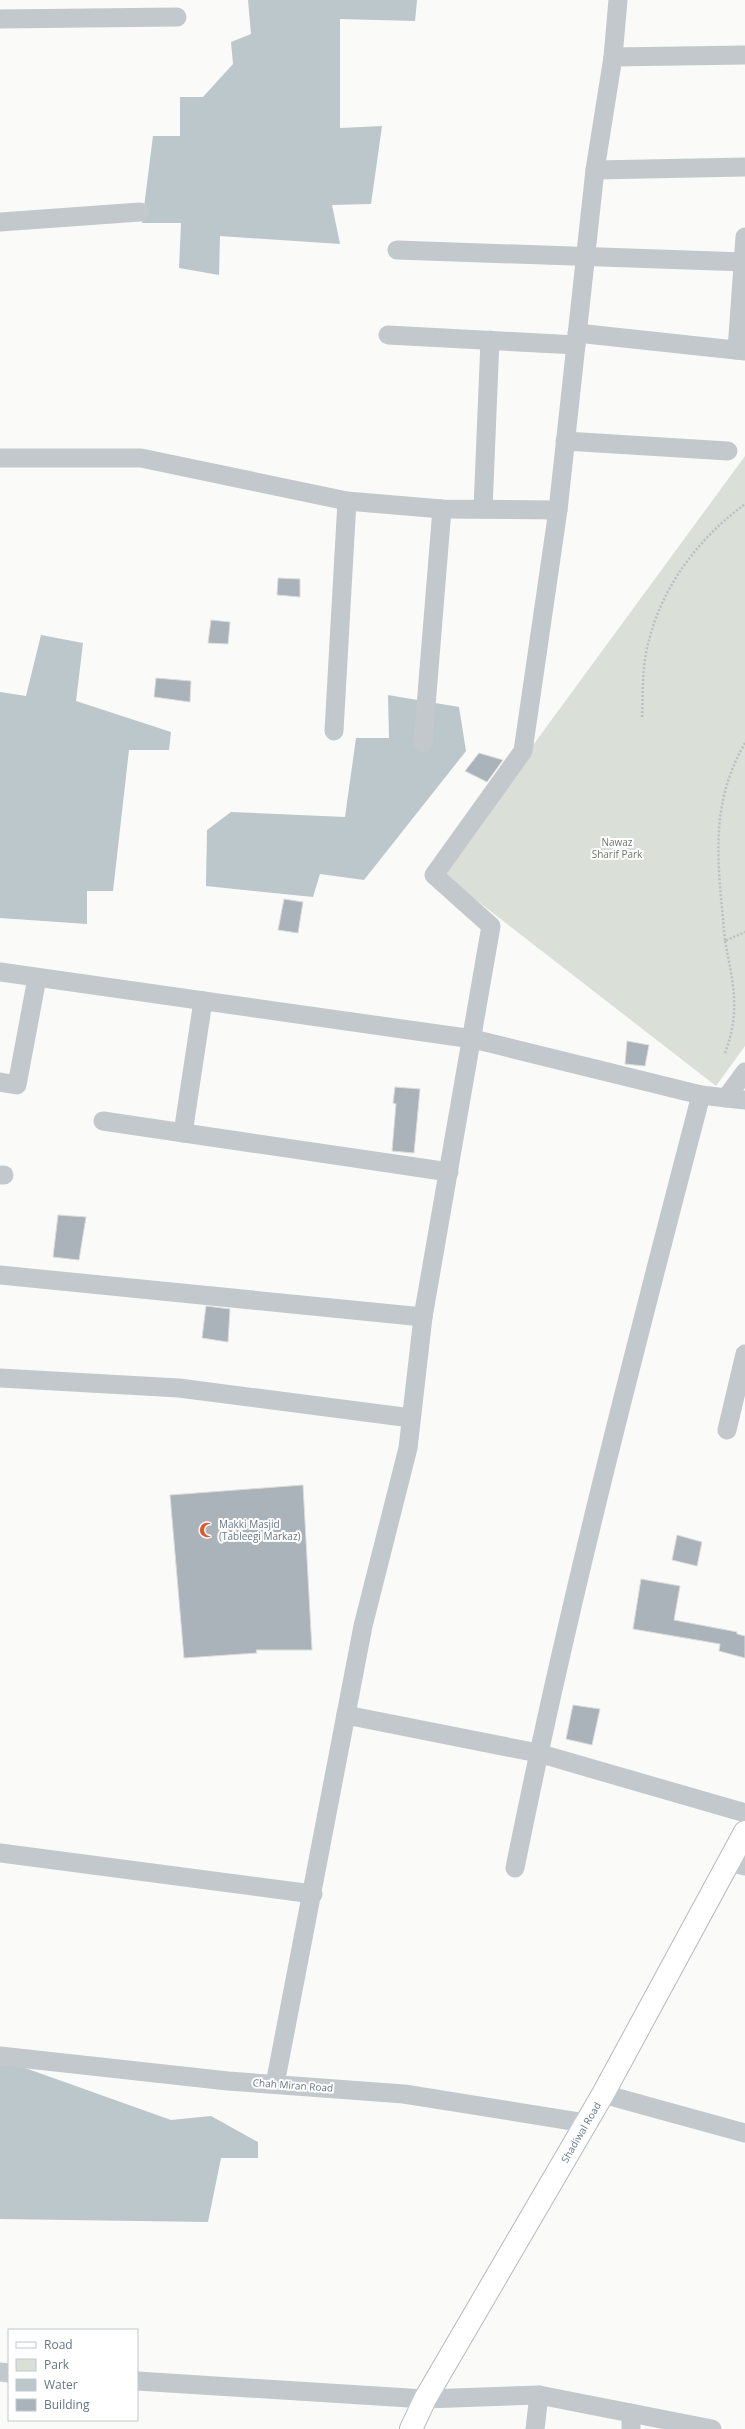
<svg xmlns="http://www.w3.org/2000/svg" width="745" height="2429" font-family="'Open Sans',sans-serif">
<rect width="100%" height="100%" fill="#fafaf8"/>
<path fill="#dadfd7" d="M745,456v590l-29,40 -276,-214z"/>
<g fill="#bbc7cb">
<path d="M248,0h169l-2,21 -75,-2v109l42,-2 -11,78 -39,1 8,39 -120,-8 -1,39 -40,-7 2,-45h-39l11,-87h27v-39h23l30,-33 -2,-22 20,-8z"/>
<path d="M41,635l42,8 -7,58 95,31 -2,18h-40l-16,141h-26v33l-87,-6v-226l26,4z"/>
<path d="M388,695l71,12 7,44 -102,129 -44,-6 -7,23 -107,-11 1,-56 24,-18 114,5 11,-79h33z"/>
<path d="M0,2059l171,61 40,-4 47,26v16h-37l-13,64 -208,-3z"/>
</g>
<g fill="#aab3b9" stroke="#dcdcda">
<path d="M278,578l22,1v18l-23,-2z"/>
<path d="M211,620l19,2 -2,22 -20,-1z"/>
<path d="M156,678l35,3 -1,21 -36,-5z"/>
<path d="M479,753l24,7 -16,22 -22,-11z"/>
<path d="M284,899l19,3 -5,31 -20,-3z"/>
<path d="M627,1041l22,4 -4,21 -20,-2z"/>
<path d="M395,1087l25,2 -6,64 -22,-2 4,-47 -3,-1z"/>
<path d="M58,1215l28,2 -7,43 -26,-3z"/>
<path d="M206,1306l24,3 -2,33 -26,-4z"/>
<path d="M303,1485l9,165h-56l1,3 -73,5 -14,-163z"/>
<path d="M677,1535l25,7 -5,24 -25,-6z"/>
<path d="M641,1579l39,7 -6,34 63,12v2l8,2v22l-26,-7 1,-7 -87,-15z"/>
<path d="M573,1705l27,4 -8,36 -26,-6z"/>
</g>
<g fill="none" stroke-linecap="round" stroke-linejoin="round">
<g stroke="#b5babe" stroke-width="24">
<g id="primary">
<path id="s1" d="M411,2429l14,-30 178,-305 142,-262"/>
</g>
</g>
<g stroke="#bbbfc2" stroke-width="2.5" stroke-dasharray="2 2" stroke-linecap="butt">
<path d="M642,717c1,-20 0,-43 4,-64 12,-61 49,-112 99,-149"/>
<path d="M745,743c-38,66 -26,126 -20,198l20,-9"/>
<path d="M725,941c8,42 16,70 0,112"/>
</g>
<g stroke="#c3c8cc" stroke-width="19">
<path d="M0,19l177,-2"/>
<path d="M613,57l5,-57"/>
<path d="M595,170l150,-3"/>
<path d="M0,222l140,-10"/>
<path d="M397,250l348,12"/>
<path d="M577,333l168,18"/>
<path d="M388,335l188,10"/>
<path d="M737,350l8,-113"/>
<path d="M565,441l163,10"/>
<path d="M0,458h141l206,43 95,8 116,1"/>
<path d="M483,509l7,-169"/>
<path d="M334,731l13,-230"/>
<path d="M423,743l19,-234"/>
<path d="M0,972l473,67 228,56 44,5"/>
<path d="M0,1082l17,3 20,-107"/>
<path d="M726,1098l19,-26"/>
<path d="M103,1121l346,51"/>
<path d="M183,1133l20,-132"/>
<path d="M0,1175h4"/>
<path d="M0,1275l423,42"/>
<path d="M0,1378l179,10 232,30"/>
<path d="M727,1430l18,-76"/>
<path d="M346,1715l192,38 207,60"/>
<path d="M0,1853l313,41"/>
<path d="M728,1862l17,4"/>
<path d="M515,1868c52,-260 119,-516 186,-773"/>
<path d="M0,2056l228,25 176,13 181,29"/>
<path d="M275,2084l88,-458 45,-178 15,-131 68,-391 -57,-51 89,-124 35,-241 37,-340 18,-113 132,-2"/>
<path d="M603,2094l142,39"/>
<path d="M0,2372l9,1"/>
<path d="M137,2381l288,18 114,-4 173,34"/>
<path d="M535,2429l4,-34"/>
<path d="M631,2429v-16"/>
</g>
<use href="#primary" stroke="#fff" stroke-width="22"/>
</g>
<defs>
<g id="mosque-bare" transform="scale(1.2)"><path d="M3.5-4.9A6 6 0 1 0 3.5 4.9A5 5 0 1 1 3.5-4.9Z" fill="#e4572e" stroke="#fff" stroke-width="2.5" paint-order="stroke"/></g>
</defs>
<g fill-rule="evenodd">
<use href="#mosque-bare" x="207" y="1530"/>
</g>
<g text-anchor="middle" stroke-width="4" stroke-linejoin="round" paint-order="stroke">
<g font-size="10" fill="#687a64" stroke="#fff">
<text x="617" y="846">Nawaz<tspan x="617" dy="12">Sharif Park</tspan></text>
</g>
<g font-size="10" fill="#657683" stroke="#fff" text-anchor="start">
<text x="219" y="1528">Makki Masjid<tspan x="219" dy="12">(Tableegi Markaz)</tspan></text>
</g>
<g font-size="10" fill="#657683" stroke="#fff">
<text transform="translate(293 2085) rotate(4)" y="4">Chah Miran Road</text>
<text dy="4" stroke="none"><textPath href="#s1" startOffset="342">Shadiwal Road</textPath></text>
</g>
</g>
<rect x="8" y="2329" width="130" height="92" fill="#ffffff" stroke="#c1c8cd"/>
<rect x="16" y="2342" width="20" height="6" fill="#ffffff" stroke="#c1c8cd"/>
<text x="44" y="2349" font-size="12" fill="#657683">Road</text>
<rect x="16" y="2359" width="20" height="12" fill="#dadfd7" stroke="#c1c8cd"/>
<text x="44" y="2369" font-size="12" fill="#657683">Park</text>
<rect x="16" y="2379" width="20" height="12" fill="#bbc7cb" stroke="#c1c8cd"/>
<text x="44" y="2389" font-size="12" fill="#657683">Water</text>
<rect x="16" y="2399" width="20" height="12" fill="#aab3b9" stroke="#c1c8cd"/>
<text x="44" y="2409" font-size="12" fill="#657683">Building</text>
</svg>
